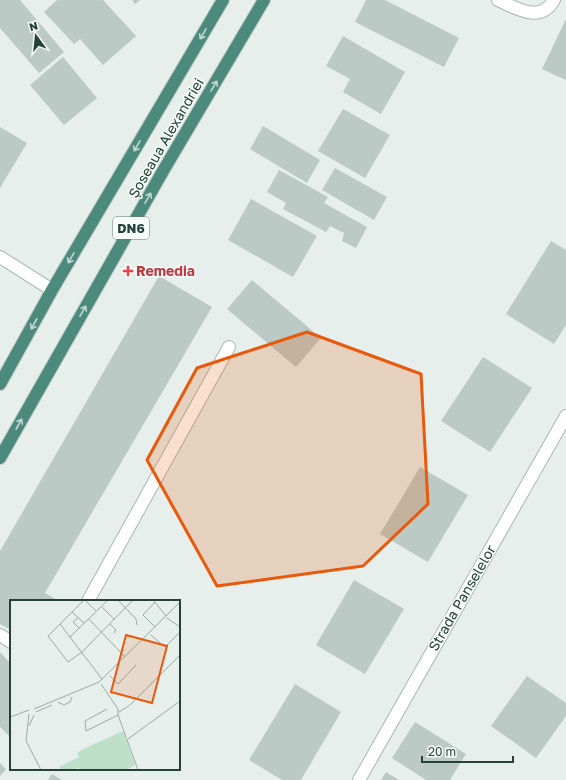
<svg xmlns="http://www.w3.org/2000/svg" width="566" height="780" font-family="'Golos Text',sans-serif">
<rect width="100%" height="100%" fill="#e6efeb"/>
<g fill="#bbcac4">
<path d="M0,0h20l44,52 -25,21 -39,-45z"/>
<path d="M57,0h46l33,36 -33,29 -23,-26 -6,5 -30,-32z"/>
<path d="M132,0h8l-5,4z"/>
<path d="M366,0h19l74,38 -15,29 -89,-45z"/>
<path d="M566,19v61l-24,-11z"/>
<path d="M343,36l62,36 -24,42 -38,-22 7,-13 -24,-13z"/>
<path d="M63,57l34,41 -33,27 -34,-40z"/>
<path d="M343,109l47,26 -25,43 -47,-27z"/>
<path d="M263,126l57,34 -13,23 -57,-34z"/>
<path d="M0,127l27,16 -27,45z"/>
<path d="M335,168l52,29 -13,23 -52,-30z"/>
<path d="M279,170l49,27 -4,6 43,24 -11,21 -14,-7 2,-8 -14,-7 -4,6 -43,-23 3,-6 -19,-11z"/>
<path d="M251,199l66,37 -24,41 -65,-37z"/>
<path d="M551,241l15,9v75l-12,19 -48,-30z"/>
<path d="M159,276l53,31 -167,286 14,8h-48v29l-11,-6v-73z"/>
<path d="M252,280l69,58 -25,29 -69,-58z"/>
<path d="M483,357l49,31 -42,64 -49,-31z"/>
<path d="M420,467l48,28 -40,67 -48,-28z"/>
<path d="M354,580l50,29 -39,65 -49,-29z"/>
<path d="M0,652l11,12v72l-1,1 -10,-10z"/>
<path d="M527,676l39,27v13l-30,42 -45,-32z"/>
<path d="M295,684l46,28 -40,68h-19l-33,-20z"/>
<path d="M415,722l51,32 -16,26h-24l-34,-22z"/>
<path d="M0,763l6,6 -6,7z"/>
<path d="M386,772l13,8h-18z"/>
<path d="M52,774l10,6h-14z"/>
</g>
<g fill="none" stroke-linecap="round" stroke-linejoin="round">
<g stroke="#a8b8b2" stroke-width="14">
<g id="service">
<path d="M498,0c18,8 42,24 56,0"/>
<path d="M88,601l141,-254"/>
<path d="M0,635l11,7"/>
</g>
</g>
<g stroke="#a8b8b2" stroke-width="14">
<path id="pedestrian" d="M0,257l52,33"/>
</g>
<g stroke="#a8b8b2" stroke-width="14">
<path id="minor" d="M359,780l207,-364"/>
</g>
<g stroke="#c2cac8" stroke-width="14">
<g id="trunk">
<path d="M0,384l52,-94 171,-290"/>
<path d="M0,458l163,-287 101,-171"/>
</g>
</g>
<use href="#service" stroke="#fff" stroke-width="12"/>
<use href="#pedestrian" stroke="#fff" stroke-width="12"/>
<use href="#minor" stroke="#fff" stroke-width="12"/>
<use href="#trunk" stroke="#4c8a7c" stroke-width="12"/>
</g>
<defs><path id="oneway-shaft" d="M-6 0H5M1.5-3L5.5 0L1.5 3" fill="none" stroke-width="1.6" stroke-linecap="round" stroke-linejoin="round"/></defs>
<g stroke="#c4d9d4">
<use href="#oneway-shaft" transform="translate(203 34) rotate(120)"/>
<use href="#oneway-shaft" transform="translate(214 86) rotate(-59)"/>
<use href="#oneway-shaft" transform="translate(137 146) rotate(120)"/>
<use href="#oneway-shaft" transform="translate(148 198) rotate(-60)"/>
<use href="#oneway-shaft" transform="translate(71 258) rotate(120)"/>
<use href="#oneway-shaft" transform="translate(83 311) rotate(-60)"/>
<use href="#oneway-shaft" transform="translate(34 324) rotate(119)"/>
<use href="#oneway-shaft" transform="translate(19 424) rotate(-61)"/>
</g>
<path fill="#e8590c" fill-opacity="0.2" stroke="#e8590c" stroke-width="3" stroke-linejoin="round" d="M307,332l114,42 7,130 -65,62 -146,20 -70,-126 50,-92z"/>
<path fill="#e0444e" stroke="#f7fbf9" stroke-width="1.5" d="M126 265h4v4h4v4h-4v4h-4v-4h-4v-4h4z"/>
<g text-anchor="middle" stroke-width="3" stroke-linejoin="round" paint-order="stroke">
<rect fill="#f7fbf9" stroke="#637a73" stroke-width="1" x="113" y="217" width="36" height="22" rx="3"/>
<g font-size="13" font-weight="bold" fill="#24423a">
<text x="131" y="233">DN6</text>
</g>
<g font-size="14" fill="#24423a" stroke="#f7fbf9">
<text transform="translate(166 138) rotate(-60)" y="5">Șoseaua Alexandriei</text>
<text transform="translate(462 598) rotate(-60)" y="5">Strada Panselelor</text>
</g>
<g font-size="14" font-weight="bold" fill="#be3a42" stroke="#f7fbf9" text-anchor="start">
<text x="136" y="276">Remedia</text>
</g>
</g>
<g transform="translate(10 600)">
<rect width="170" height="170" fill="#e6efeb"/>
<path d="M113,131l12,34 -9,5h-46l-1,-3 -4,3h-14l-2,-3 20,-10 -2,-4 4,-3z" fill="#bfe0c8"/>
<path fill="none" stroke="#98aaa4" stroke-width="1" d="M74,0l-36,36 20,26 14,-10 51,-52M75,0l11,11M108,0l18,19 1,6M144,1l12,15M92,7l13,13M62,12l12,11M68,18l-5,4 6,6M157,18l13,9M79,19l36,38M50,24l42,55M100,24l6,6 -2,3M145,27l-12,-12 12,-13M141,35l14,12 15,-15M60,37l38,-37M100,76l8,8 18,-19M91,84l17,25v6l20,55M48,102l6,3 6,-3 2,-5M24,109l65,-27 81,-80M97,109l-22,12 1,10 32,-16M26,112l16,-7M109,112l11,-7 50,-50M19,114l-3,27 15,29M0,117l19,-7M19,126l5,-11M118,139l52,-38"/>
<path fill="#e8590c" fill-opacity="0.15" stroke="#e8590c" stroke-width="2" d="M116,35l41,11 -15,57 -41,-11z"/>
<rect width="170" height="170" fill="none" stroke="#24423a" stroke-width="2"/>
</g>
<g transform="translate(36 36) rotate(345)" stroke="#f7fbf9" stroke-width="3" paint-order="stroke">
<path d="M0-3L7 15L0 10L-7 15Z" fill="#24423a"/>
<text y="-6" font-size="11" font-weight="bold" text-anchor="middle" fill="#24423a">N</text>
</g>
<path d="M422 756v6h91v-6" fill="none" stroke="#24423a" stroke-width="2"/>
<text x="428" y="756" font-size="12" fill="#24423a" stroke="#f7fbf9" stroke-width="3" paint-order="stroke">20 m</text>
</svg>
